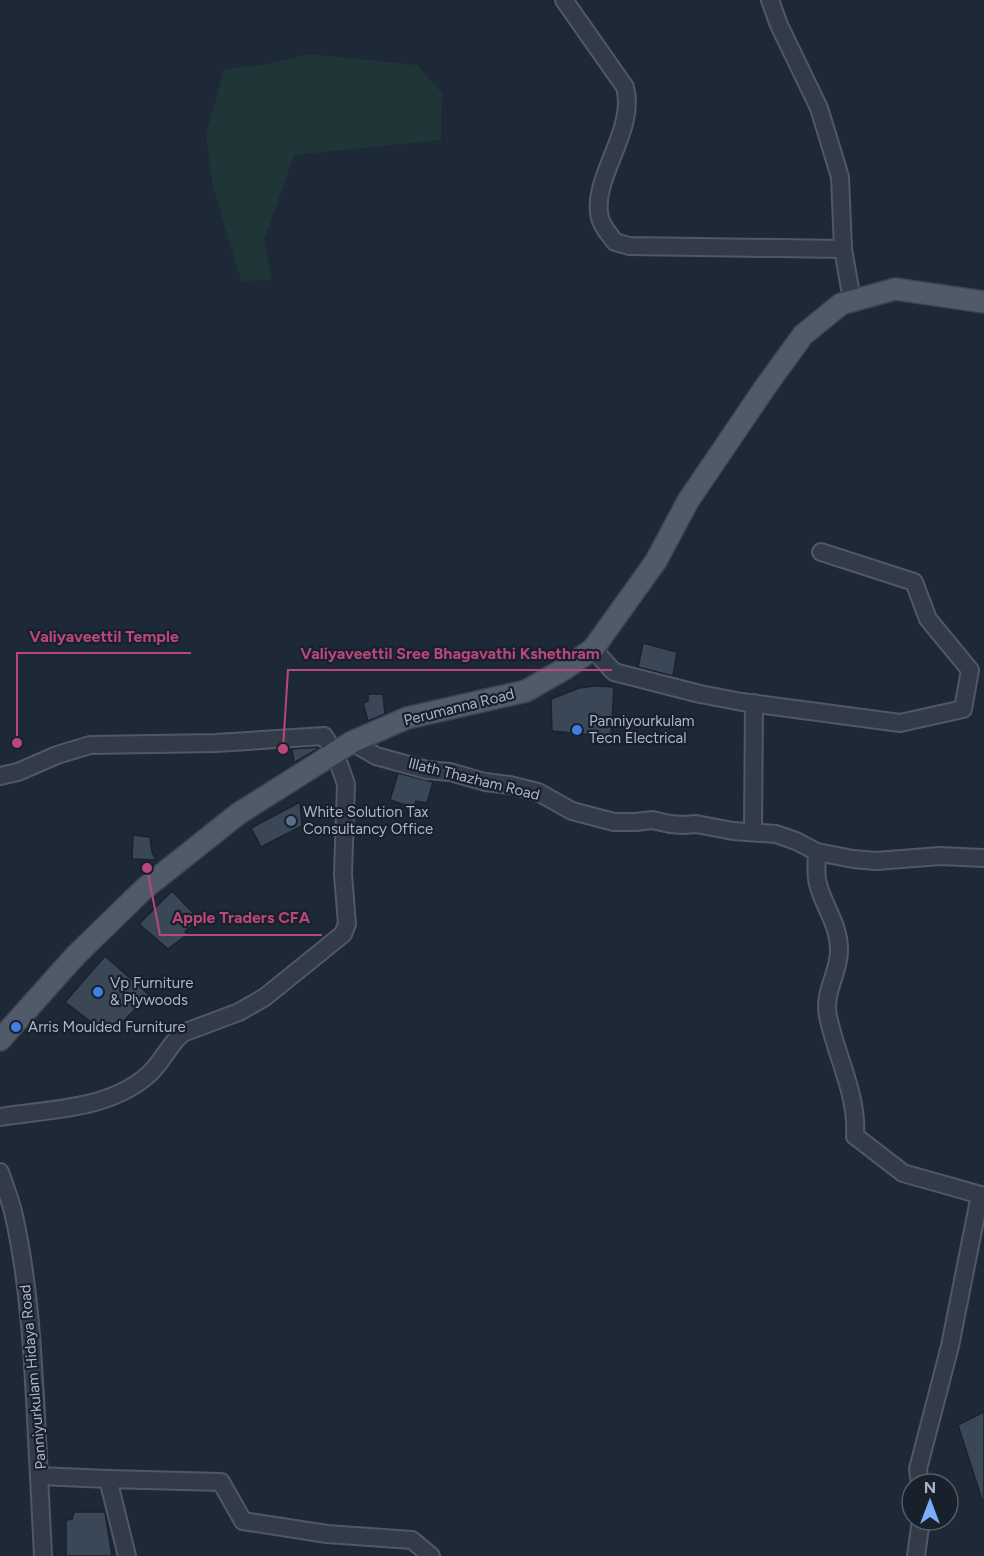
<svg xmlns="http://www.w3.org/2000/svg" width="984" height="1556" font-family="Figtree,sans-serif">
<rect width="100%" height="100%" fill="#1e2937"/>
<path fill="#203538" d="M308,54l109,11 25,28 -1,47 -147,15 -30,85 8,40 -31,1 -28,-94 -7,-52 18,-66 40,-4z"/>
<g fill="#3a4757" stroke="#1a222e" stroke-width="1.5">
<path d="M643,643l34,9 -4,24 -35,-9z"/>
<path d="M595,686l19,1 -3,50 -59,-6 -1,-32 28,-11z"/>
<path d="M368,694h15l2,20 -17,7 -5,-18 5,-2z"/>
<path d="M319,747v1l-25,15 -2,-14z"/>
<path d="M398,773l35,9 -6,21 -11,-2 -2,7 -24,-8z"/>
<path d="M300,802l2,24 -41,21 -10,-19z"/>
<path d="M133,835l17,2 2,15 4,8 -24,-1z"/>
<path d="M172,891l27,28 -14,13 3,2 -20,15 -29,-25z"/>
<path d="M105,956l44,39 -40,41 -44,-34z"/>
<path d="M984,1412v87l-2,1 -24,-75z"/>
<path d="M74,1512h31l7,44h-46v-36l6,-1z"/>
</g>
<g fill="none" stroke-linecap="round" stroke-linejoin="round">
<g stroke="#505865" stroke-width="20">
<g id="minor">
<path d="M564,0l61,87c12,44 -35,92 -25,131 2,9 10,17 15,24l14,4 214,3"/>
<path d="M770,0l9,25 40,83 21,69 3,72 9,51"/>
<path d="M593,649l21,23 86,22 42,8 158,21 63,-14 7,-39 -42,-51 -14,-37 -93,-30"/>
<path d="M352,742l24,14 51,14 23,2 35,10 25,3 28,7 34,19 42,11h22l16,-2 18,4 13,1 13,-1 37,7 43,3 20,7 21,11 36,7 23,2 64,-5 44,2"/>
<path d="M0,776l18,-4 39,-17 33,-10 126,-2 108,-7 11,17 11,31 -3,90 4,50 -4,10 -78,63 -26,15 -56,21c-14,11 -21,30 -35,42 -40,35 -98,34 -148,42"/>
<path d="M753,832l1,-129"/>
<path d="M817,852c0,11 -2,22 1,32 6,23 21,41 21,65 1,23 -16,42 -11,67 8,40 30,79 27,120l48,37 81,23"/>
<path d="M0,1172c5,15 11,29 14,44 19,85 20,173 25,260l69,3 19,77"/>
<path d="M39,1476l4,80"/>
<path d="M108,1479l113,3 22,39 84,13 85,6 19,16"/>
<path d="M920,1484l-2,-15 32,-123 30,-151"/>
<path d="M916,1556l5,-36"/>
</g>
</g>
<g stroke="#3c4451" stroke-width="24">
<path id="major" d="M0,1040l76,-85 69,-67 93,-74 114,-72 55,-24 119,-27 40,-23 27,-19 63,-88 32,-60 78,-115 37,-51 38,-31 54,-15 89,13"/>
</g>
<use href="#minor" stroke="#323b47" stroke-width="16"/>
<use href="#major" stroke="#505a68" stroke-width="21"/>
</g>
<g fill="#3f7fe0" stroke="#18202b" stroke-width="2">
<circle cx="577" cy="730" r="6"/>
<circle cx="98" cy="992" r="6"/>
<circle cx="16" cy="1027" r="6"/>
</g>
<circle fill="#5c6f8a" stroke="#18202b" stroke-width="2" cx="291" cy="821" r="6"/>
<g text-anchor="middle" stroke-width="4.5" stroke-linejoin="round" paint-order="stroke">
<g font-size="15" fill="#acb5c4" stroke="#18202b">
<text transform="translate(459 707) rotate(-14)" y="5">Perumanna Road</text>
<text transform="translate(474 779) rotate(14)" y="5">Illath Thazham Road</text>
<text transform="translate(33 1377) rotate(-95)" y="5">Panniyurkulam Hidaya Road</text>
</g>
<g font-size="15" fill="#acb5c4" stroke="#18202b" text-anchor="start">
<text x="589" y="726">Panniyourkulam<tspan x="589" dy="17">Tecn Electrical</tspan></text>
<text x="303" y="817">White Solution Tax<tspan x="303" dy="17">Consultancy Office</tspan></text>
<text x="110" y="988">Vp Furniture<tspan x="110" dy="17">&amp; Plywoods</tspan></text>
<text x="28" y="1032">Arris Moulded Furniture</text>
</g>
</g>
<path fill="none" stroke="#bb477a" stroke-width="2" d="M17 743L17 653H191M283 749L288 670H612M147 868L160 935H322"/>
<g fill="#bb477a" stroke="#18202b" stroke-width="2">
<circle cx="17" cy="743" r="6"/>
<circle cx="283" cy="749" r="6"/>
<circle cx="147" cy="868" r="6"/>
</g>
<g font-size="16" text-anchor="middle" font-weight="bold" fill="#bb477a" stroke="#18202b" stroke-width="4.5" stroke-linejoin="round" paint-order="stroke">
<text x="104" y="642">Valiyaveettil Temple</text>
<text x="450" y="659">Valiyaveettil Sree Bhagavathi Kshethram</text>
<text x="241" y="923">Apple Traders CFA</text>
</g>
<g transform="translate(930 1502)"><circle r="28" fill="#18202b" stroke="#535c68" stroke-width="1.5"/>
<path d="M0-4.5L10 22L0 15L-10 22Z" fill="#7aadfc"/>
<text y="-9" font-size="16" font-weight="bold" text-anchor="middle" fill="#acb5c4">N</text>
</g>
</svg>
